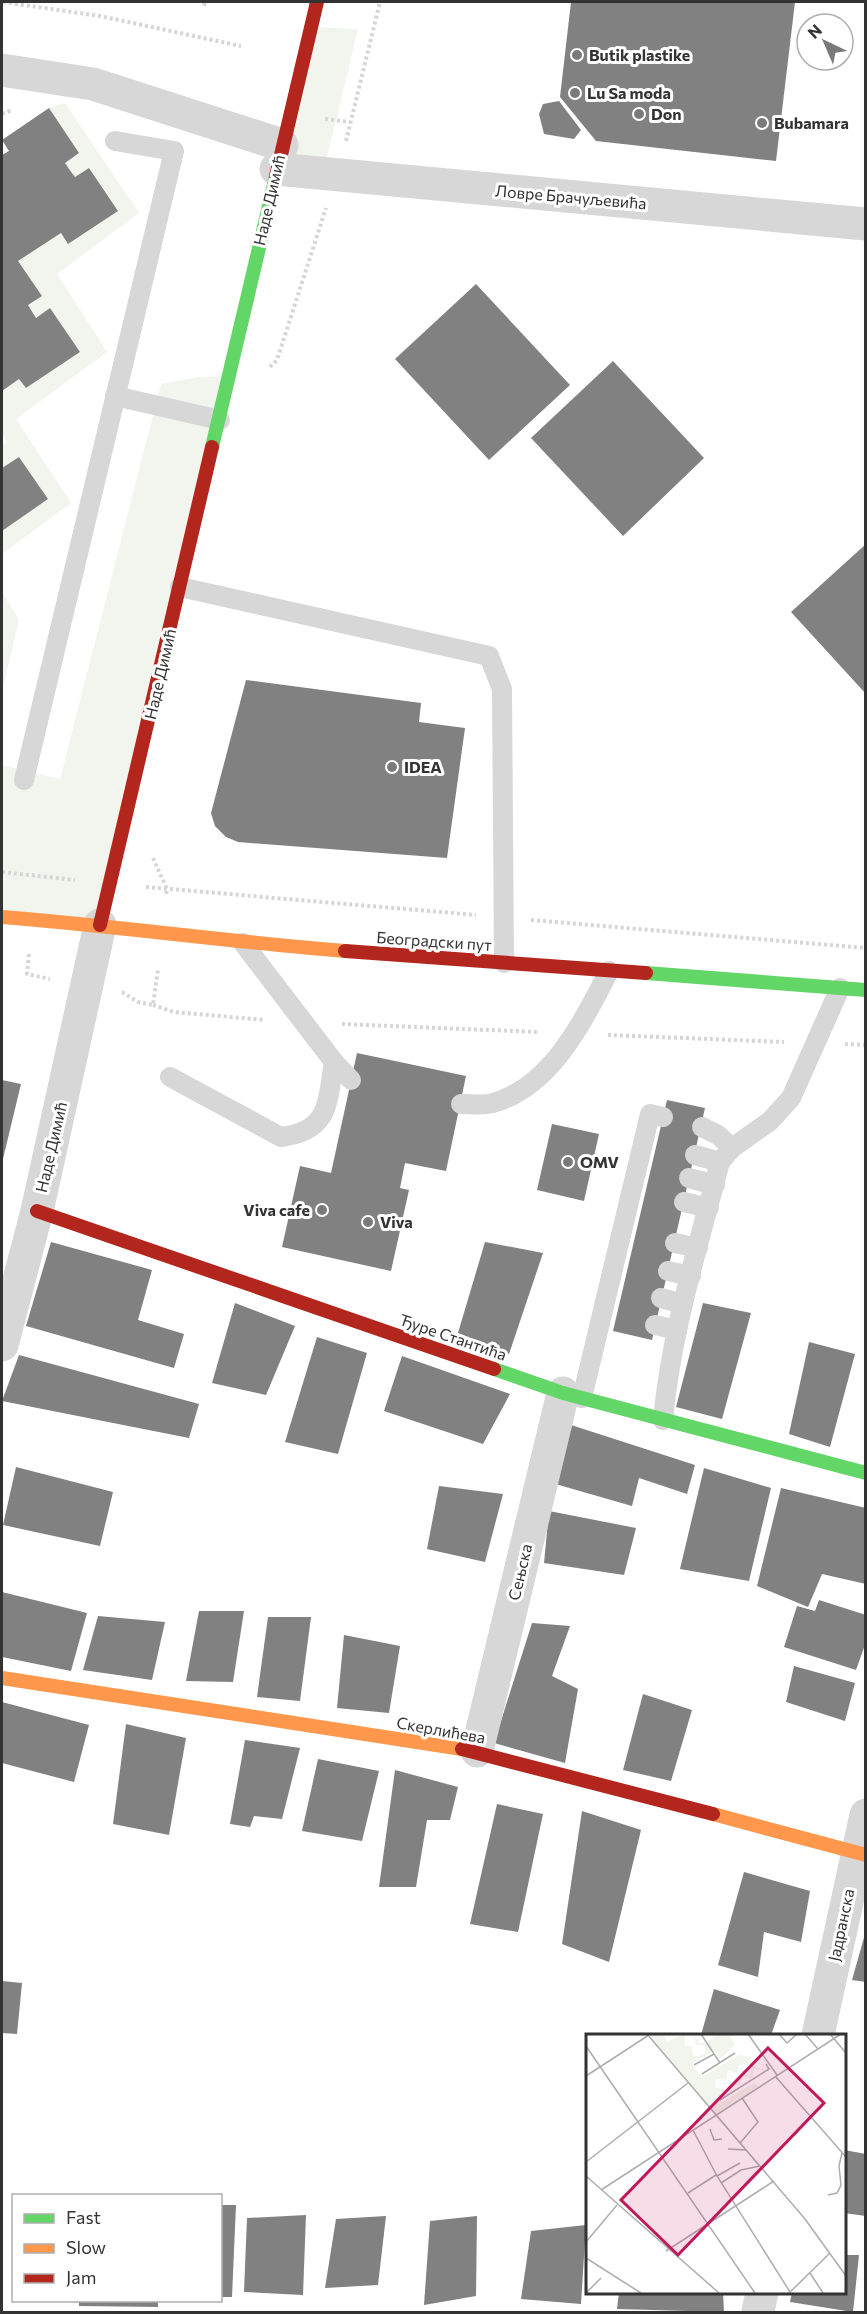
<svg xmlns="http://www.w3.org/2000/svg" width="867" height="2314" font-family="Commissioner,sans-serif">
<rect width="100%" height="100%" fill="#fff"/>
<g fill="#f1f5ed">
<path d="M311,27l47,2 -35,145 -47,-5z"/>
<path d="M65,103l74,110 -82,61 50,78 -91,67 55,84 -69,51v-23l46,-32 -29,-42 -17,11v-22l5,-4 -5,-9v-42l17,-12 8,9 53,-36 -30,-44 -14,10 -8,-13 14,-9 -24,-35 43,-28 7,11 50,-33 -28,-43 -15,9 -10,-14 14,-10 -30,-45z"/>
<path d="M230,376l-130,549 -98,-8v-152l58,14 101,-395 37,-7z"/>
<path d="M2,592l17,28 -17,72v-44l2,-2 -2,-4z"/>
</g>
<g fill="#818181">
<path d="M571,2h224l-19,159 -180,-20 -36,-44z"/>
<path d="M559,101l22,29 -7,9 -30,-5 -5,-20 4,-10z"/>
<path d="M49,108l30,45 -14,10 4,6 6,8 14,-9 29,43 -50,33 -7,-11 -43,28 24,35 -14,9 8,13 14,-10 30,44 -54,36 -7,-9 -17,12v-236l7,-4 -7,-11z"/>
<path d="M476,284l94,101 -81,75 -94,-101z"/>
<path d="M613,361l91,97 -81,78 -92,-98z"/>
<path d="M19,457l29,42 -46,32v-63z"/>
<path d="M866,544v150l-75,-82z"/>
<path d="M246,680l175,23 -2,19 46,6 -18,130 -209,-16 -12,-5 -11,-11 -4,-13z"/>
<path d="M357,1053l109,23 -20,95 -41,-8 -5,25 9,2 -18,81 -109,-24 18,-81 31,7z"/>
<path d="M2,1080l19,4 -19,79z"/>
<path d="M667,1100l38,8 -53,232 -39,-9z"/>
<path d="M552,1124l47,10 -15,67 -47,-11z"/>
<path d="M51,1242l101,28 -14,50 46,14 -10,34 -148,-42z"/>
<path d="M485,1242l58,11 -34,101 -51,-21z"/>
<path d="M235,1303l60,23 -29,69 -54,-12z"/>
<path d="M703,1303l48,10 -29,106 -46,-12z"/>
<path d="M317,1337l50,16 -29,101 -53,-12z"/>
<path d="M809,1342l46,12 -25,93 -41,-13z"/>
<path d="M19,1355l180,49 -10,34 -187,-37z"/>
<path d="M402,1356l108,38 -27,50 -99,-33z"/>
<path d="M568,1424l127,41 -8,29 -48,-16 -7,28 -80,-23z"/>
<path d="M16,1467l97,25 -13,54 -97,-21z"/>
<path d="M704,1468l67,20 -22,93 -69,-12z"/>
<path d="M439,1486l64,8 -18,68 -58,-13z"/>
<path d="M781,1488l85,20v76l-44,-10 -14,33 -51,-21z"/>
<path d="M549,1511l87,17 -12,47 -80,-12z"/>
<path d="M2,1592l85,21 -16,58 -69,-14z"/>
<path d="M819,1600l47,15v27l-10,28 -72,-23 13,-41 18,5z"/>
<path d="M199,1611h45l-11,71 -47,-1z"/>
<path d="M98,1616l67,6 -13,58 -69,-10z"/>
<path d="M268,1617h43l-11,84 -43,-4z"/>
<path d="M532,1623l38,3 -18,50 26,13 -13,74 -71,-20z"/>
<path d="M344,1635l56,11 -11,67 -52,-5z"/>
<path d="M794,1666l61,17 -10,38 -59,-19z"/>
<path d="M643,1694l49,16 -21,71 -48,-11z"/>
<path d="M2,1702l87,23 -15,57 -72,-19z"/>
<path d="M126,1724l60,14 -17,97 -56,-11z"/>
<path d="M245,1740l55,8 -18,71 -28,-3 -4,11 -20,-3z"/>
<path d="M318,1759l61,12 -17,70 -60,-10z"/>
<path d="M395,1770l63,17 -8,33h-23l-11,67h-37z"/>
<path d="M497,1804l46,10 -25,118 -48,-8z"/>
<path d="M582,1811l59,19 -32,132 -47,-18z"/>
<path d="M744,1872l66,19 -9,51 -37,-10 -6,45 -40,-12z"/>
<path d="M865,1934h1v48l-14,-2z"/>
<path d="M2,1981l20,2 -5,51 -15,-1z"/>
<path d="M714,1989l66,21 -9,25h-70z"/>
<path d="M844,2150l22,4v62l-22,-3z"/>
<path d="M220,2205h16l-4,92h-12z"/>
<path d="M306,2215l-3,80 -59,-3 3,-74z"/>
<path d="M386,2216l-8,69 -53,3 11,-69z"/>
<path d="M477,2216l-1,80 -52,9 6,-84z"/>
<path d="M586,2225l-5,79 -60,-5 10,-68z"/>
<path d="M844,2255h15l-6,57 -63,-10 2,-10h52z"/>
<path d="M619,2292h104l1,20 -107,-3z"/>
<path d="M79,2300h79v7l-79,-1z"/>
</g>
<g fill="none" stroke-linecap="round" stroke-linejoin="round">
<g stroke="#d6d6d6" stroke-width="4" stroke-dasharray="3 3" stroke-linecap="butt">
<path d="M3,2l97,14 141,30"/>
<path d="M204,6l1,-4"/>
<path d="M2,114l10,-4"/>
<path d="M325,119l25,3"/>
<path d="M346,141l34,-139"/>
<path d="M270,367l7,-7 49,-152"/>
<path d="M153,858l14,31 -1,7"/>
<path d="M2,872l73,8"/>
<path d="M146,887l330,28"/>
<path d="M531,920l335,28"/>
<path d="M29,954l-2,20 23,5"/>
<path d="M122,992l16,10 15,3 5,-36"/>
<path d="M153,1005l21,7 91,8"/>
<path d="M342,1024l196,8"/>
<path d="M608,1035l176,7"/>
<path d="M845,1044l21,1"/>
</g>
<g stroke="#d7d7d7" stroke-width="20">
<path d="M115,396l105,24"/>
<path d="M180,587l309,69 13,33 2,274"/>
<path d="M24,780l150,-629 -59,-10"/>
<path d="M243,943l91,119 17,18"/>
<path d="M170,1077l111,60c49,-6 46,-34 53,-75"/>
<path d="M461,1104c10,0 22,2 32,-1 59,-17 90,-82 116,-132"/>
<path d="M702,1127l16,8 14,13"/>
<path d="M695,1155l25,7"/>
<path d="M689,1178l26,7"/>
<path d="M684,1202l25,6"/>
<path d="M675,1243l23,5"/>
<path d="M668,1271l23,5"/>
<path d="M661,1298l22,6"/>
<path d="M655,1325l22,5"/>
<path d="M582,1398l68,-284 13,3"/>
<path d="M663,1420c8,-88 35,-173 57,-258l12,-14 38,-27 21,-23 49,-110"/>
</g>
<g stroke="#d7d7d7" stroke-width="33">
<path d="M2,70l91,14 189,61"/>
<path d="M276,169l590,55"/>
<path d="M2,1345l35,-134 63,-286"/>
<path d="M477,1751l86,-358"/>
<path d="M818,2035l48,-220"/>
<path d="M758,2312l4,-20"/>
</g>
<g stroke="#63d668" stroke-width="14">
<path d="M212,447l64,-271"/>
<path d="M646,973l220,17"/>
<path d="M494,1369l69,24 303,80"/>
</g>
<g stroke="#ff974d" stroke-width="14">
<path d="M2,917c115,9 228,25 343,34"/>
<path d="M2,1678l460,71"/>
<path d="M713,1814l153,41"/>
</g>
<g stroke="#b3261e" stroke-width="14">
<path d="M276,176l41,-174"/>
<path d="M100,925l112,-478"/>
<path d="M345,951l301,22"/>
<path d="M37,1211l457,158"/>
<path d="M462,1749l251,65"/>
</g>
</g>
<g fill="#7a7a7a" stroke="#fff" stroke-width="2">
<circle cx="577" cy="55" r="6"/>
<circle cx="575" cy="93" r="6"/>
<circle cx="639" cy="114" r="6"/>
<circle cx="762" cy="123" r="6"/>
<circle cx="392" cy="767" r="6"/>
<circle cx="568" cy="1162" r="6"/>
<circle cx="322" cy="1210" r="6"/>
<circle cx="368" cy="1222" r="6"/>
</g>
<g text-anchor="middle" stroke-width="6" stroke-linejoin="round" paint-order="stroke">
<g font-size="16" font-weight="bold" fill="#333" stroke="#fff" text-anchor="start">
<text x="589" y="61">Butik plastike</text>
<text x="587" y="99">Lu Sa moda</text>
<text x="651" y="120">Don</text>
<text x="774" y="129">Bubamara</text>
<text x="404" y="773">IDEA</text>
<text x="580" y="1168">OMV</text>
<text x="310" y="1216" text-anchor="end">Viva cafe</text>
<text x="380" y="1228">Viva</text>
</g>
<g font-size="16" fill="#333" stroke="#fff">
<text transform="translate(571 197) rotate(5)" y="6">Ловре Брачуљевића</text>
<text transform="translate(269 200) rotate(-77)" y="6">Наде Димић</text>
<text transform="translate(160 674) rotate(-77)" y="6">Наде Димић</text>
<text transform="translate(434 941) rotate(4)" y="6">Београдски пут</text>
<text transform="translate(51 1147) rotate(-77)" y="6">Наде Димић</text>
<text transform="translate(453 1337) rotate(19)" y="6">Ђуре Стантића</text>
<text transform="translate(520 1572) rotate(-77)" y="6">Сењска</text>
<text transform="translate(441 1730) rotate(10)" y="6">Скерлићева</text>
<text transform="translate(841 1925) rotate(-78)" y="6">Јадранска</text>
</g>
</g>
<g transform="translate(586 2034)">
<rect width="260" height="260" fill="#fff"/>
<path d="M63,0h14l4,7 18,-7v12h7l1,10h4l8,-2v-9h-9l-2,-11 5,9h7l12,-9h15l-3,3 5,7 -14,15 -7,-8 -23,13 11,13 36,-22 13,2 -2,8 -10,-1 -2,9 -9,-2 -2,9 -10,-1 -1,8 12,3 2,-9 10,2 2,-10 9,3 2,-10 10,3 2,-11 -1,12 -9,-1 -2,9 -10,-2 -2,9 -9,-1 -1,6 -11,8 3,4 32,-19 5,4 -44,28z" fill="#f1f5ed"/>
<path fill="none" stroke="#adadad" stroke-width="1.5" d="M61,0l158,185 41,57M115,0l19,29M162,0l29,41M193,0l8,9 10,-9M219,0l13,15M244,0l16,19M0,12l169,247M108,31l20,-11M116,40l33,-21M0,42l63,-41M189,42l71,81M134,66l49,-31 -3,-5M124,95l4,11 8,-1M107,96l24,46 73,116M154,109l18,-21 -16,-24M142,115l18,1M0,128l102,-79M0,142l133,117M131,142l23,-13M135,149l20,-13 19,-4M15,156l240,-156M102,159l28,-18M242,161l9,-2 4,-8 -2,-19 3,-13M0,208l31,-37M80,217l108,-70M0,224l55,35M224,239l13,20M0,259l15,-15M203,259l41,-40"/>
<path fill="#c2185b" fill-opacity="0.15" stroke="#c2185b" stroke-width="3" d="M182,14l56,55 -146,152 -57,-55z"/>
<rect width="260" height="260" fill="none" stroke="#333" stroke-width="3"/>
</g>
<rect width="867" height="2314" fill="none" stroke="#333333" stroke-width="6"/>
<rect x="12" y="2194" width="210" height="108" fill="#ffffff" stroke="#adadad" stroke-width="1.5"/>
<rect x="24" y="2214" width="30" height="9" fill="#63d668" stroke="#adadad" stroke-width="1.5"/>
<text x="66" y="2224" font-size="18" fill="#333333">Fast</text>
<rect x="24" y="2244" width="30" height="9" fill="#ff974d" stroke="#adadad" stroke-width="1.5"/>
<text x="66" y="2254" font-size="18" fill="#333333">Slow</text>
<rect x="24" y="2274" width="30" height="9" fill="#b3261e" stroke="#adadad" stroke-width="1.5"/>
<text x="66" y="2284" font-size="18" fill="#333333">Jam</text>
<g transform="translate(825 42) rotate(316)"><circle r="28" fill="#ffffff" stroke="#adadad" stroke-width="1.5"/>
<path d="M0-4.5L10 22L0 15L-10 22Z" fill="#7a7a7a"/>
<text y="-9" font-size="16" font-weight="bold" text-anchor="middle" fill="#333333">N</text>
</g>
</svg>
